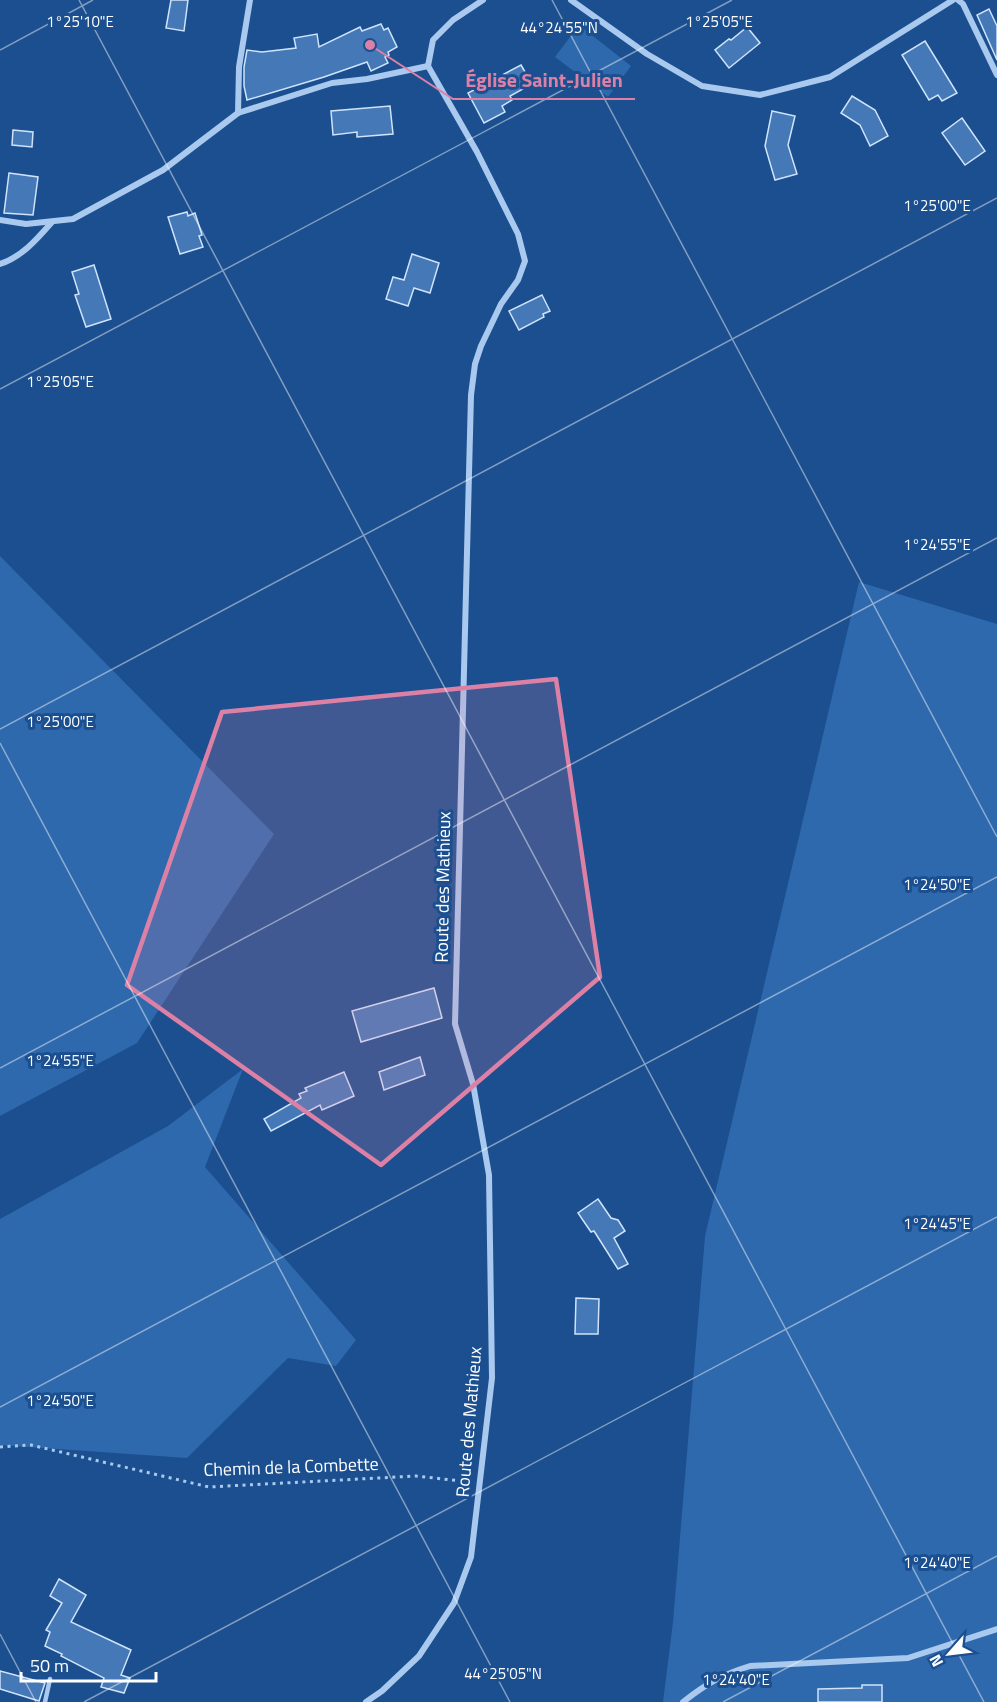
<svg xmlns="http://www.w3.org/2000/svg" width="997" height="1702" font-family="'Titillium Web',sans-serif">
<rect width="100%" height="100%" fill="#1b4f8f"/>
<g fill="#2e69ad">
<path d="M579,25l52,41 -23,31 -53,-40z"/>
<path d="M0,556l274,278 -137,209 -137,73z"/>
<path d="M859,582l138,42v1078h-334l10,-80 32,-386z"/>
<path d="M243,1069l-38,98 151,173 -20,26 -48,-8 -101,100 -187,-13v-226l168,-93z"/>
</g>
<g fill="#4478b7" stroke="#cfe3fa" stroke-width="1.5">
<path d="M171,0h17l-4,31 -18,-3z"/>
<path d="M989,9l8,17v34l-20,-45z"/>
<path d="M381,24l3,6 4,-2 9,19 -9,5 1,3 -4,2 3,6 -17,8 -4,-9 -43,15 -77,23 -3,-14v-19l3,-17 15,2 34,-4 -2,-10 23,-4 2,13 41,-20 2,4z"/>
<path d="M747,27l13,16 -31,25 -14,-18 14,-11 2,1z"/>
<path d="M925,41l32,52 -15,8 -4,-6 -9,5 -27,-45z"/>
<path d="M521,65l11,19 -22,12 2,4 -10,6 3,6 -21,11 -16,-30z"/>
<path d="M852,96l23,14 13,26 -18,10 -10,-21 -19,-12z"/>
<path d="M390,106l3,28 -36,3v-5l-24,3 -2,-24z"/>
<path d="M772,111l23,5 -7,29 9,29 -22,6 -10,-34z"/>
<path d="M962,118l23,33 -20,14 -23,-32z"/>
<path d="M13,130l20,2 -1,15 -20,-2z"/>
<path d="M9,173l29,4 -5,38 -29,-2z"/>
<path d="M187,212l1,4 7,-3 7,22 -3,1 4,11 -23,7 -12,-37z"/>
<path d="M412,254l27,9 -9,30 -16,-5 -6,18 -22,-7 7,-22 11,3z"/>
<path d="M94,265l17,54 -25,8 -11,-32 4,-1 -7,-22z"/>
<path d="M542,295l8,16 -7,3 1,3 -25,13 -10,-19z"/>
<path d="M434,988l8,30 -81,24 -9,-31z"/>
<path d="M420,1057l5,18 -41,15 -5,-18z"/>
<path d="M344,1072l10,24 -32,14 -2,-5 -49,26 -7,-12 37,-21 -2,-4 8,-3 -2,-3z"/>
<path d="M598,1199l13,19 7,2 7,11 -11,7 14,26 -10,5 -24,-38 -3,1 -13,-19z"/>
<path d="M576,1298l23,1 -1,35h-23z"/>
<path d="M59,1579l27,16 -15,27 60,28 -10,25 9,3 -6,15 -23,-6 3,-9 -43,-22 1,-2 -17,-8 5,-14 -4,-2 16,-27 -12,-7z"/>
<path d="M0,1671l45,12 -6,18 -39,-12z"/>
<path d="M862,1685h20v17h-64v-13l44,-1z"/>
</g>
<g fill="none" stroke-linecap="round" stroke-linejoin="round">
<path stroke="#a9c9ee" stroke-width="3" stroke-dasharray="3 4.5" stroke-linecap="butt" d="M0,1447l31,-2 178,42 207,-11 54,6"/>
<path stroke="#a9c9ee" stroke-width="4.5" d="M45,1702l5,-23"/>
<g stroke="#a9c9ee" stroke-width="6">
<path d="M571,0l76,54 55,32 58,9 70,-18 123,-77"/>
<path d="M958,0l5,4 34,71"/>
<path d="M428,66l5,-26 20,-20 30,-20"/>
<path d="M238,113l1,-46 11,-67"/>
<path d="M0,220l26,4 47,-5 90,-49 75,-57 94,-30 35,-4 61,-13"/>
<path d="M0,264c22,-7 38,-26 52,-42"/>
<path d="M366,1702l16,-11 37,-35 35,-53 17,-46 21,-179 -3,-203 -16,-91 -18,-60 16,-629 4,-31 6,-18 20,-42 17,-24 7,-19 -7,-27 -41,-82 -49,-86"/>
<path d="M683,1702c23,-18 38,-27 67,-36l158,-8 89,-29"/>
</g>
</g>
<path fill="#dd80a5" fill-opacity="0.2" stroke="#dd80a5" stroke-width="4.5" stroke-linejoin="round" d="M556,679l44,298 -219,188 -254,-180 95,-273z"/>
<path fill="none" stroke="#fff" stroke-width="1.5" stroke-opacity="0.45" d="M79,0l905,1702M552,0l445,837M0,50l93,-50M0,389l732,-389M0,729l997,-531M0,743l510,959M0,1068l997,-530M0,1407l997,-530M0,1634l36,68M84,1702l913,-485M723,1702l274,-146"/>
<g text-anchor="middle" stroke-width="6" stroke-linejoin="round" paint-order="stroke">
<g font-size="18" fill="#fff" stroke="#1b4f8f">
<text transform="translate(443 887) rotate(-89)" y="6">Route des Mathieux</text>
<text transform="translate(469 1422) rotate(-85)" y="6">Route des Mathieux</text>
<text transform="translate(291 1467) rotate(-2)" y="6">Chemin de la Combette</text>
</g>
</g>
<g font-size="15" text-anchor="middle" fill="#fff" stroke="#1b4f8f" stroke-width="6" stroke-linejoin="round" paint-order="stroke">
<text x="80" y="27">1°25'10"E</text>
<text x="719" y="27">1°25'05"E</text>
<text x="559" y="33">44°24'55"N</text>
<text x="937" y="211">1°25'00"E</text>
<text x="60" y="387">1°25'05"E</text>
<text x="937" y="550">1°24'55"E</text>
<text x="60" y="727">1°25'00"E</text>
<text x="937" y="890">1°24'50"E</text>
<text x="60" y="1066">1°24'55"E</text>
<text x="937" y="1229">1°24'45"E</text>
<text x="60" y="1406">1°24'50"E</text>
<text x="937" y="1568">1°24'40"E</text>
<text x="503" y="1679">44°25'05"N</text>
<text x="736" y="1685">1°24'40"E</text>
</g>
<path fill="none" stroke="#dd80a5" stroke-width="2" d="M370 45L453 99H635"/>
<circle fill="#dd80a5" stroke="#1b4f8f" stroke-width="2" cx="370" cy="45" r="6"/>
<g font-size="20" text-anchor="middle" font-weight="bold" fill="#dd80a5" stroke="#1b4f8f" stroke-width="6" stroke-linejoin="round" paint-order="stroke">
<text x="544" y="87">Église Saint-Julien</text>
</g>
<g transform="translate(949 1654) rotate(242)" stroke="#1b4f8f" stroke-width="4.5" paint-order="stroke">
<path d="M0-4.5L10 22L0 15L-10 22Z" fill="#ffffff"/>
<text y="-9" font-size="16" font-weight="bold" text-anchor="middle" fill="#ffffff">N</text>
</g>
<path d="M21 1672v9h135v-9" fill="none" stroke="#ffffff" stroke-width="3"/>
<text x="30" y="1672" font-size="18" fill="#ffffff" stroke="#1b4f8f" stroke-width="4.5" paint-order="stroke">50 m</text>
</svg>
